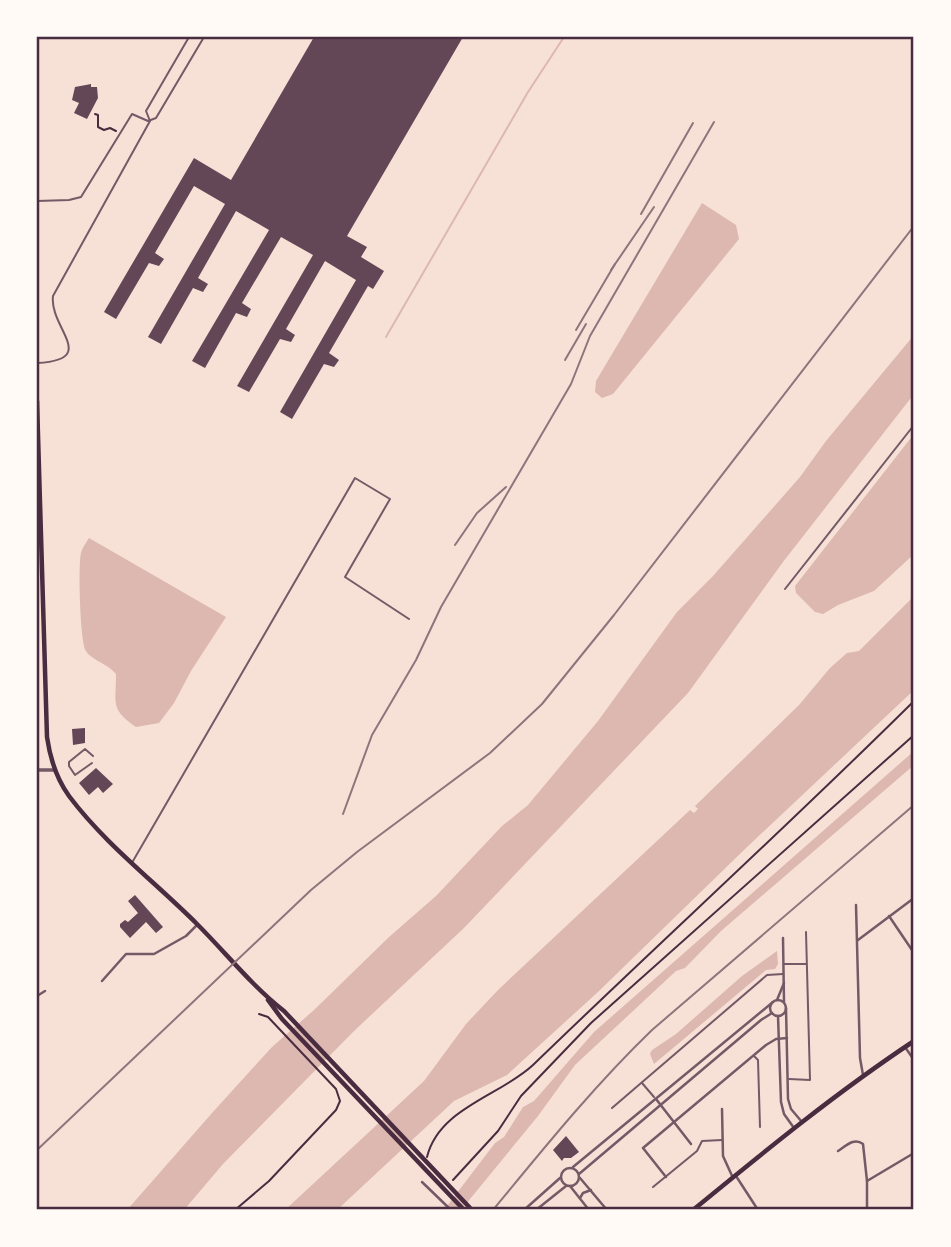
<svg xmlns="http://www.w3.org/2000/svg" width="951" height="1247" font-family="'Noto Serif',serif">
<rect width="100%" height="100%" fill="#f7e1d7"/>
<g fill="#dcb8b0">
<path d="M702,203l34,22 3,14 -126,155 -11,4 -7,-6 1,-11z"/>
<path d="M914,335v59l-131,168 -95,131 -224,235 -110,103 -131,133 -39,46h-57l85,-97 60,-66 42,-37 75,-73 47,-41 66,-70 26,-21 70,-84 79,-109 36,-36 87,-99 26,-36z"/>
<path d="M914,434v120l-40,37 -36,14 -15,9 -8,-2 -19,-19 -1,-7z"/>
<path d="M89,538l137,79 -35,54 -17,32 -15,20 -23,4c-26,-18 -20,-23 -20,-53 -8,-10 -26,-15 -30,-23 -6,-9 -8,-87 -5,-98 1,-5 5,-10 8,-15z"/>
<path d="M914,596v94l-169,159 -146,142 -92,84 -53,26 -117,109h-52l139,-129 42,-57 33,-35 191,-179 4,3 4,-4 -3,-3 104,-101 31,-37 17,-15 12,-2z"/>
<path d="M914,751v14l-193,166 -36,37 -9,3 -101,94 -37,51 -77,94h-17l51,-67 9,-6 19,-30 11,-6 60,-69z"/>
<path d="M777,951l1,13 -3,5 -9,1 -112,94 -4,-10 2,-4 24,-16 66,-58z"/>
</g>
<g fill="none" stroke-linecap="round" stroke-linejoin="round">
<path stroke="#dcb8b0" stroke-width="2" d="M386,337l142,-245 36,-55"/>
</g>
<g fill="#644757">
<path d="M314,37h149l-116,199 20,11 -6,10 23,14 -11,18 -5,-3 -39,67 10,7 -5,7 -10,-3 -32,55 -12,-7 76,-132 -31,-19 -39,68 9,6 -4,7 -11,-3 -31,53 -12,-6 76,-131 -32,-18 -39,66 9,6 -4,8 -11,-4 -31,55 -13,-7 77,-131 -33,-19 -38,67 10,6 -5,8 -10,-4 -32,56 -13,-7 77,-133 -31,-18 -39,67 9,6 -5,7 -10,-3 -33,56 -12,-7 90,-154 37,22z"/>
<path d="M91,84v3h6l1,11 -11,21 -13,-6 5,-10 -7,-3 3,-13z"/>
<path d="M85,728v15l-12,2 -1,-16z"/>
<path d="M96,768l17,16 -10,9 -5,-6 -9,8 -10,-12z"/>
<path d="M135,895l28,32 -7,6 -10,-11 -16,16 -10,-11v-3l5,-4 3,2 10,-9 -10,-12z"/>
<path d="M566,1136l13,16 -8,6h-7l-2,3 -9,-11z"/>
</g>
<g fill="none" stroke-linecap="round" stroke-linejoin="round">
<g stroke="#4a2c40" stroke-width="2">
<path d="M95,114l3,1v12l6,3 6,-2 6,3"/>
<path d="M427,1157c12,-49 73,-61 106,-92 126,-122 256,-240 381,-364"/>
<path d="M453,1180l45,-49 23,-35 70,-73 323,-288"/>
<path d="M235,1210l34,-29 67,-71 4,-9 -4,-12 -68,-72 -9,-3"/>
</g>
<g stroke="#755966" stroke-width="2">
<path d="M150,121l-4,-10 43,-74"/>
<path d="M37,201l32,-1 12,-3 51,-83 16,7 8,-3 48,-81"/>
<path d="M37,363c63,-3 12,-35 16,-67l97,-175"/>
<path d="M785,589l129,-164"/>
<path d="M92,763l-17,12 -6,-9v-4l16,-13 8,7"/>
<path d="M133,861l222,-383 35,21 -45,78 64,42"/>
<path d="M784,964h22"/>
<path d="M754,1056l4,4 2,67"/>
<path d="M789,1079l21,1 -4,-148"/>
<path d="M642,1083l12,14"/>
<path d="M612,1108l155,-133 16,-1"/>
<path d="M653,1187l44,-36 5,-10 20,-1"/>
</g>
<g stroke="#755966" stroke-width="2.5">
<path d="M856,905l4,153 3,17"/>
<path d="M889,916l25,37"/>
<path d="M783,938l1,64"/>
<path d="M858,940l56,-42"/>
<path d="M102,981l24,-27h28l32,-18 10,-10"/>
<path d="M37,996l8,-5"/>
<path d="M777,1000l7,-17"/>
<circle cx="778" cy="1008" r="8"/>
<path d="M786,1008l2,91 3,10 11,13"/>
<path d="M778,1016l3,86 3,12 10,14"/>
<path d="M905,1047l9,13"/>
<path d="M656,1099l35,45"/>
<path d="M722,1109l1,47 10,22"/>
<path d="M838,1151c8,-5 16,-14 25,-7l4,37v29"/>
<path d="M573,1167l200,-165"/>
<circle cx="570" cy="1177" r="9"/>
<path d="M579,1174l182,-154 11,-7"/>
<path d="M736,1176l22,34"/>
<path d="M666,1177l-23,-29 123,-103 10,-6 11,-1"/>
<path d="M580,1178l27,32"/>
<path d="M867,1181l47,-28"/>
<path d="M422,1182l29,28"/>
<path d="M570,1186l19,24"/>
<path d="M580,1198l3,-5 8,-3"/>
<path d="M524,1210l36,-32"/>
<path d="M536,1210l30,-24"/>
</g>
<path stroke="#755966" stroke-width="3.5" d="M37,770h18"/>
<g stroke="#4a2c40" stroke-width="4.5">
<path d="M37,401l10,336c3,21 9,41 22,59 36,48 86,86 128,128 29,29 55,62 87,87l188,199"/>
<path d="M268,1000l14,19 182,191"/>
</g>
<path stroke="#4a2c40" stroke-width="4.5" d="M693,1210c72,-59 144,-118 221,-169"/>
<g stroke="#8f747c" stroke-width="2">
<path d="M641,214l52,-91"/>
<path d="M611,270l43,-63"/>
<path d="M576,330l39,-66"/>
<path d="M565,360l21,-36"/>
<path d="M455,545l22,-32 29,-26"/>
<path d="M343,814l29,-79 44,-75 25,-53 130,-223 19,-48 124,-214"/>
<path d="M37,1150l274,-260 46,-38 133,-99 52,-49 72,-89 300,-389"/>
<path d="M493,1210c51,-62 101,-124 159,-180l262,-225"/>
</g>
</g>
<rect width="951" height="1247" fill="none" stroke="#fffaf5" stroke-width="77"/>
<rect x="38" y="38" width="874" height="1170" fill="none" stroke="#4a2c40" stroke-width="2.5"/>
</svg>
